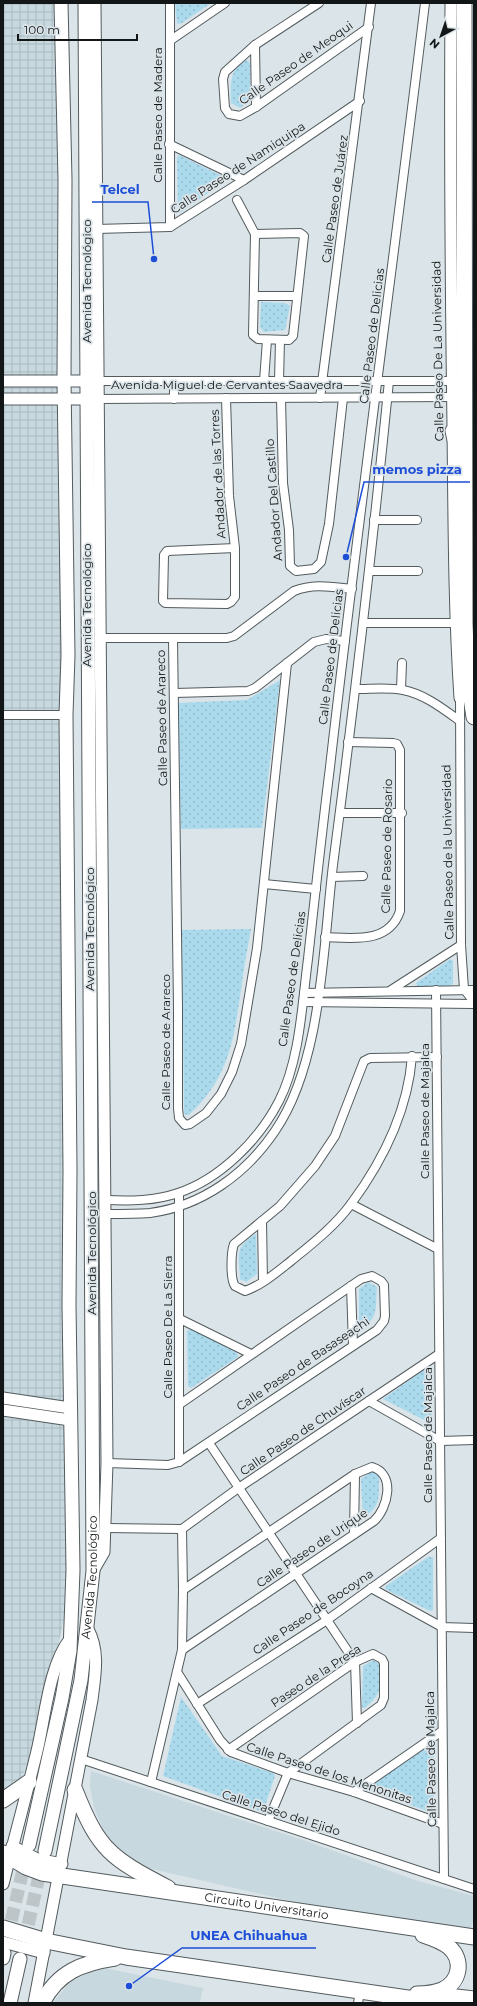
<svg xmlns="http://www.w3.org/2000/svg" width="477" height="2006" font-family="Montserrat,sans-serif">
<defs>
<pattern id="industrial-grid" width="8" height="8" patternUnits="userSpaceOnUse"><rect width="8" height="8" fill="#c7d8df"/><path d="M0 4h8M4 0v8" fill="none" stroke="#aab9bf"/></pattern>
<pattern id="park-dots" width="8" height="8" patternUnits="userSpaceOnUse"><rect width="8" height="8" fill="#abdaed"/><path d="M2 2h.1M6 6h.1" fill="none" stroke="#92baca" stroke-width="1.8" stroke-linecap="round"/></pattern>
</defs>
<rect width="100%" height="100%" fill="#dbe4e8"/>
<g fill="#c7d8df">
<path d="M91,1771l215,70 112,40 56,15v27h-2l-1,7 -117,-17 -59,-11 -143,-33 -23,-11 -13,-11 -11,-13 -11,-26 -4,-22z"/>
<path d="M99,1967l104,21 -3,15h-147l16,-20z"/>
</g>
<path fill="url(#industrial-grid)" d="M3,3h56l8,1602 -32,145 -19,39 -13,6z"/>
<g fill="url(#park-dots)">
<path d="M175,3h36l-29,20 -5,1z"/>
<path d="M247,60l3,3v37l-10,8 -9,-5c0,-18 -3,-34 16,-43z"/>
<path d="M179,155l49,24 -48,34 -2,-1 -1,-54z"/>
<path d="M261,302l24,1 5,3 -5,24 -21,2 -4,-5z"/>
<path d="M280,680l-18,148 -81,1 -3,-126 69,-3z"/>
<path d="M251,929c-3,18 -7,36 -9,54 -8,53 -11,93 -53,132l-5,-1 -2,-184z"/>
<path d="M450,959l3,2v23l-4,2 -31,1 -2,-4z"/>
<path d="M256,1234l1,40 -11,8 -6,-3c-1,-24 -6,-32 16,-45z"/>
<path d="M368,1282l9,5c-2,21 3,31 -18,43v-41z"/>
<path d="M191,1329l46,24 1,4 -47,31 -3,-2 -1,-55z"/>
<path d="M428,1367l3,2 1,52 -2,2 -47,-24z"/>
<path d="M371,1471l8,3c-1,22 4,31 -16,44l-2,-39z"/>
<path d="M428,1557h5v53l-3,1 -45,-22 1,-3z"/>
<path d="M373,1660l7,4c0,23 4,28 -15,44h-3l1,-42z"/>
<path d="M181,1697l41,59 51,17 2,3 -12,36 -100,-36z"/>
<path d="M434,1745v64l-4,3 -61,-22v-3l59,-41z"/>
</g>
<g fill="none" stroke-linecap="round" stroke-linejoin="round">
<g stroke="#bdc5c9" stroke-width="13" stroke-dasharray="13 6" stroke-linecap="butt">
<path d="M7,1939l19,-82"/>
<path d="M24,1943l18,-80"/>
</g>
<g stroke="#535b5e" stroke-width="10">
<g id="street">
<path d="M319,3l-64,42 -30,27 -2,7 2,29 4,6 11,2 16,-9 113,-80"/>
<path d="M171,40l54,-37"/>
<path d="M255,45l1,62"/>
<path d="M169,144l75,36"/>
<path d="M237,200l18,34 -2,101 5,4 31,1 4,-4 11,-100 -4,-3 -45,1"/>
<path d="M170,227v-224"/>
<path d="M96,229l74,-2 74,-47 116,-79"/>
<path d="M254,296h43"/>
<path d="M97,381h355"/>
<path d="M174,381v18"/>
<path d="M264,381l3,-41"/>
<path d="M279,381l1,-41"/>
<path d="M226,398l3,98 6,52v49l-4,5 -4,2 -62,-1 -2,-2 1,-46 3,-4 68,-3"/>
<path d="M281,398l2,85 6,47 1,36 6,5 18,-2 7,-7 8,-38 14,-126"/>
<path d="M320,398l51,-395"/>
<path d="M98,399l354,-2"/>
<path d="M374,520h43"/>
<path d="M369,571h49"/>
<path d="M363,623h92"/>
<path d="M100,638h127l7,-2 60,-45c20,-8 38,-4 58,-2"/>
<path d="M173,639l5,368v101l1,10 6,7 5,-1 16,-11 15,-19 11,-22 9,-28 16,-96 30,-285"/>
<path d="M356,689c15,0 32,-2 47,1 21,4 39,18 57,31"/>
<path d="M401,689l1,-26"/>
<path d="M175,693l73,-2 7,-3 59,-46 12,-3 19,2"/>
<path d="M460,698l1,247 3,44 10,13"/>
<path d="M3,715h63"/>
<path d="M340,813h62"/>
<path d="M332,877l31,-1"/>
<path d="M264,884l52,5"/>
<path d="M325,937c28,1 64,7 75,-26v-161l-3,-6 -4,-1 -45,-1"/>
<path d="M391,990l70,-45"/>
<path d="M436,990l8,889"/>
<path d="M304,993l170,-3"/>
<path d="M303,1002l171,2"/>
<path d="M412,1056c-4,54 -30,106 -61,148 -16,22 -39,40 -60,57 -14,11 -29,24 -46,30l-10,-5c-5,-7 -4,-34 -1,-42l46,-38 35,-40 20,-30 29,-75 6,-3 67,-1"/>
<path d="M106,1200c24,1 49,1 72,-7 42,-14 81,-53 101,-92 21,-41 23,-97 29,-142 7,-64 14,-128 22,-192 29,-255 64,-509 95,-764"/>
<path d="M351,1204l87,45"/>
<path d="M106,1214c14,0 29,0 44,-1 52,-7 96,-39 125,-82 47,-68 48,-184 58,-266 21,-161 40,-322 56,-484"/>
<path d="M262,1221l1,60"/>
<path d="M351,1286l2,59"/>
<path d="M180,1319l71,35"/>
<path d="M369,1401l71,40 34,-1"/>
<path d="M209,1443l146,219 2,61"/>
<path d="M179,1462v-269"/>
<path d="M107,1463l61,2 11,-3 198,-132 7,-9 1,-5 -1,-31 -3,-4 -9,-5 -11,3 -181,125"/>
<path d="M106,1528l76,1"/>
<path d="M182,1529l55,-40 202,-135"/>
<path d="M354,1534l1,-60"/>
<path d="M371,1588l71,39 32,1"/>
<path d="M182,1650l192,-129c14,-13 22,-47 -2,-54l-17,7 -172,116"/>
<path d="M177,1672l43,68 11,12 57,21 66,19 89,32"/>
<path d="M197,1704l130,-84 114,-82"/>
<path d="M228,1750l127,-88 18,-8 9,5 2,4v35l-3,7 -93,68 -20,48"/>
<path d="M81,1759l393,130"/>
<path d="M151,1782l31,-132 1,-60 -1,-61"/>
<path d="M354,1792l88,-61"/>
<path d="M358,2003l2,-11"/>
</g>
</g>
<g stroke="#535b5e" stroke-width="13">
<g id="secondary">
<path d="M451,3c-1,141 0,282 2,423 1,91 1,182 7,272"/>
<path d="M3,381h91"/>
<path d="M3,399h91"/>
<path d="M3,1398l67,10"/>
<path d="M3,1410l67,10"/>
<path d="M93,1571l11,-19 3,-89 -12,-1460"/>
<path d="M12,1846l25,13 25,5"/>
<path d="M3,1884c11,-44 23,-88 34,-133 8,-33 12,-86 33,-112"/>
<path d="M3,1942l41,11"/>
<path d="M34,2003l58,-303c3,-25 8,-48 -4,-71"/>
</g>
</g>
<g stroke="#535b5e" stroke-width="15">
<g id="primary">
<path d="M29,1845l33,-147 8,-47 3,-81 -4,-265 1,-135 -4,-455 2,-60 -4,-275 1,-200 -4,-177"/>
<path id="s1" d="M45,1851l36,-171 12,-109 -8,-1568"/>
<path d="M3,1958l1,-5"/>
<path d="M10,2003l10,-44"/>
</g>
</g>
<g stroke="#535b5e" stroke-width="17">
<g id="highway">
<path d="M464,3l1,620 2,49 7,45"/>
<path d="M453,431l7,30"/>
<path d="M75,1790c24,61 36,68 93,98"/>
<path d="M3,1800l26,-18"/>
<path id="s2" d="M3,1853l23,14 16,6 432,64"/>
<path d="M3,1928l43,13 80,16 316,46"/>
<path d="M417,1994c9,0 17,-1 25,-4 18,-8 22,-30 7,-43 -8,-6 -17,-9 -26,-12"/>
<path d="M430,1994l44,5"/>
<path d="M42,2003c16,-31 40,-40 73,-45"/>
</g>
</g>
<use href="#street" stroke="#fff" stroke-width="8"/>
<use href="#secondary" stroke="#fff" stroke-width="11"/>
<use href="#primary" stroke="#fff" stroke-width="13"/>
<use href="#highway" stroke="#fff" stroke-width="15"/>
</g>
<g text-anchor="middle" stroke-width="3.5" stroke-linejoin="round" paint-order="stroke">
<g font-size="12" fill="#131617" stroke="#dbe4e8">
<text transform="translate(296 63) rotate(-35)" y="4">Calle Paseo de Meoqui</text>
<text transform="translate(158 115) rotate(-90)" y="4">Calle Paseo de Madera</text>
<text transform="translate(238 168) rotate(-33)" y="4">Calle Paseo de Namiquipa</text>
<text transform="translate(335 199) rotate(-82)" y="4">Calle Paseo de Juárez</text>
<text transform="translate(87 281) rotate(-90)" y="4">Avenida Tecnológico</text>
<text transform="translate(372 336) rotate(-83)" y="4">Calle Paseo de Delicias</text>
<text transform="translate(438 351) rotate(-91)" y="4">Calle Paseo De La Universidad</text>
<text x="227" y="389">Avenida Miguel de Cervantes Saavedra</text>
<text transform="translate(218 474) rotate(-93)" y="4">Andador de las Torres</text>
<text transform="translate(274 500) rotate(-94)" y="4">Andador Del Castillo</text>
<text transform="translate(87 605) rotate(-90)" y="4">Avenida Tecnológico</text>
<text transform="translate(331 657) rotate(-83)" y="4">Calle Paseo de Delicias</text>
<text transform="translate(162 718) rotate(-91)" y="4">Calle Paseo de Arareco</text>
<text transform="translate(387 846) rotate(-89)" y="4">Calle Paseo de Rosario</text>
<text transform="translate(448 852) rotate(-91)" y="4">Calle Paseo de la Universidad</text>
<text transform="translate(90 929) rotate(-90)" y="4">Avenida Tecnológico</text>
<text transform="translate(292 979) rotate(-82)" y="4">Calle Paseo de Delicias</text>
<text transform="translate(166 1042) rotate(-90)" y="4">Calle Paseo de Arareco</text>
<text transform="translate(425 1111) rotate(-90)" y="4">Calle Paseo de Majalca</text>
<text transform="translate(92 1253) rotate(-90)" y="4">Avenida Tecnológico</text>
<text transform="translate(168 1327) rotate(-90)" y="4">Calle Paseo De La Sierra</text>
<text transform="translate(303 1364) rotate(-34)" y="4">Calle Paseo de Basaseachi</text>
<text transform="translate(303 1431) rotate(-34)" y="4">Calle Paseo de Chuvíscar</text>
<text transform="translate(428 1435) rotate(-90)" y="4">Calle Paseo de Majalca</text>
<text transform="translate(312 1548) rotate(-34)" y="4">Calle Paseo de Urique</text>
<text dy="4" stroke="none"><textPath href="#s1" startOffset="278">Avenida Tecnológico</textPath></text>
<text transform="translate(313 1612) rotate(-34)" y="4">Calle Paseo de Bocoyna</text>
<text transform="translate(316 1676) rotate(-33)" y="4">Paseo de la Presa</text>
<text transform="translate(431 1759) rotate(-91)" y="4">Calle Paseo de Majalca</text>
<text transform="translate(329 1773) rotate(18)" y="4">Calle Paseo de los Menonitas</text>
<text transform="translate(281 1813) rotate(18)" y="4">Calle Paseo del Ejido</text>
<text dy="4" stroke="none"><textPath href="#s2" startOffset="271">Circuito Universitario</textPath></text>
</g>
</g>
<path fill="none" stroke="#1d4ed8" stroke-width="1.5" d="M154 259L148 202H92M346 557L364 482H470M129 1986L182 1948H316"/>
<g fill="#1d4ed8" stroke="#dbe4e8" stroke-width="1.5">
<circle cx="154" cy="259" r="4"/>
<circle cx="346" cy="557" r="4"/>
<circle cx="129" cy="1986" r="4"/>
</g>
<g font-size="13" text-anchor="middle" font-weight="bold" fill="#1d4ed8" stroke="#dbe4e8" stroke-width="3.5" stroke-linejoin="round" paint-order="stroke">
<text x="120" y="194">Telcel</text>
<text x="417" y="474">memos pizza</text>
<text x="249" y="1940">UNEA Chihuahua</text>
</g>
<rect width="477" height="2006" fill="none" stroke="#131617" stroke-width="8"/>
<g transform="translate(441 36) rotate(220)" stroke="#dbe4e8" stroke-width="3" paint-order="stroke">
<path d="M0-3L7 15L0 10L-7 15Z" fill="#131617"/>
<text y="-6" font-size="11" font-weight="bold" text-anchor="middle" fill="#131617">N</text>
</g>
<path d="M18 34v6h119v-6" fill="none" stroke="#131617" stroke-width="2"/>
<text x="24" y="34" font-size="12" fill="#131617" stroke="#dbe4e8" stroke-width="3" paint-order="stroke">100 m</text>
</svg>
